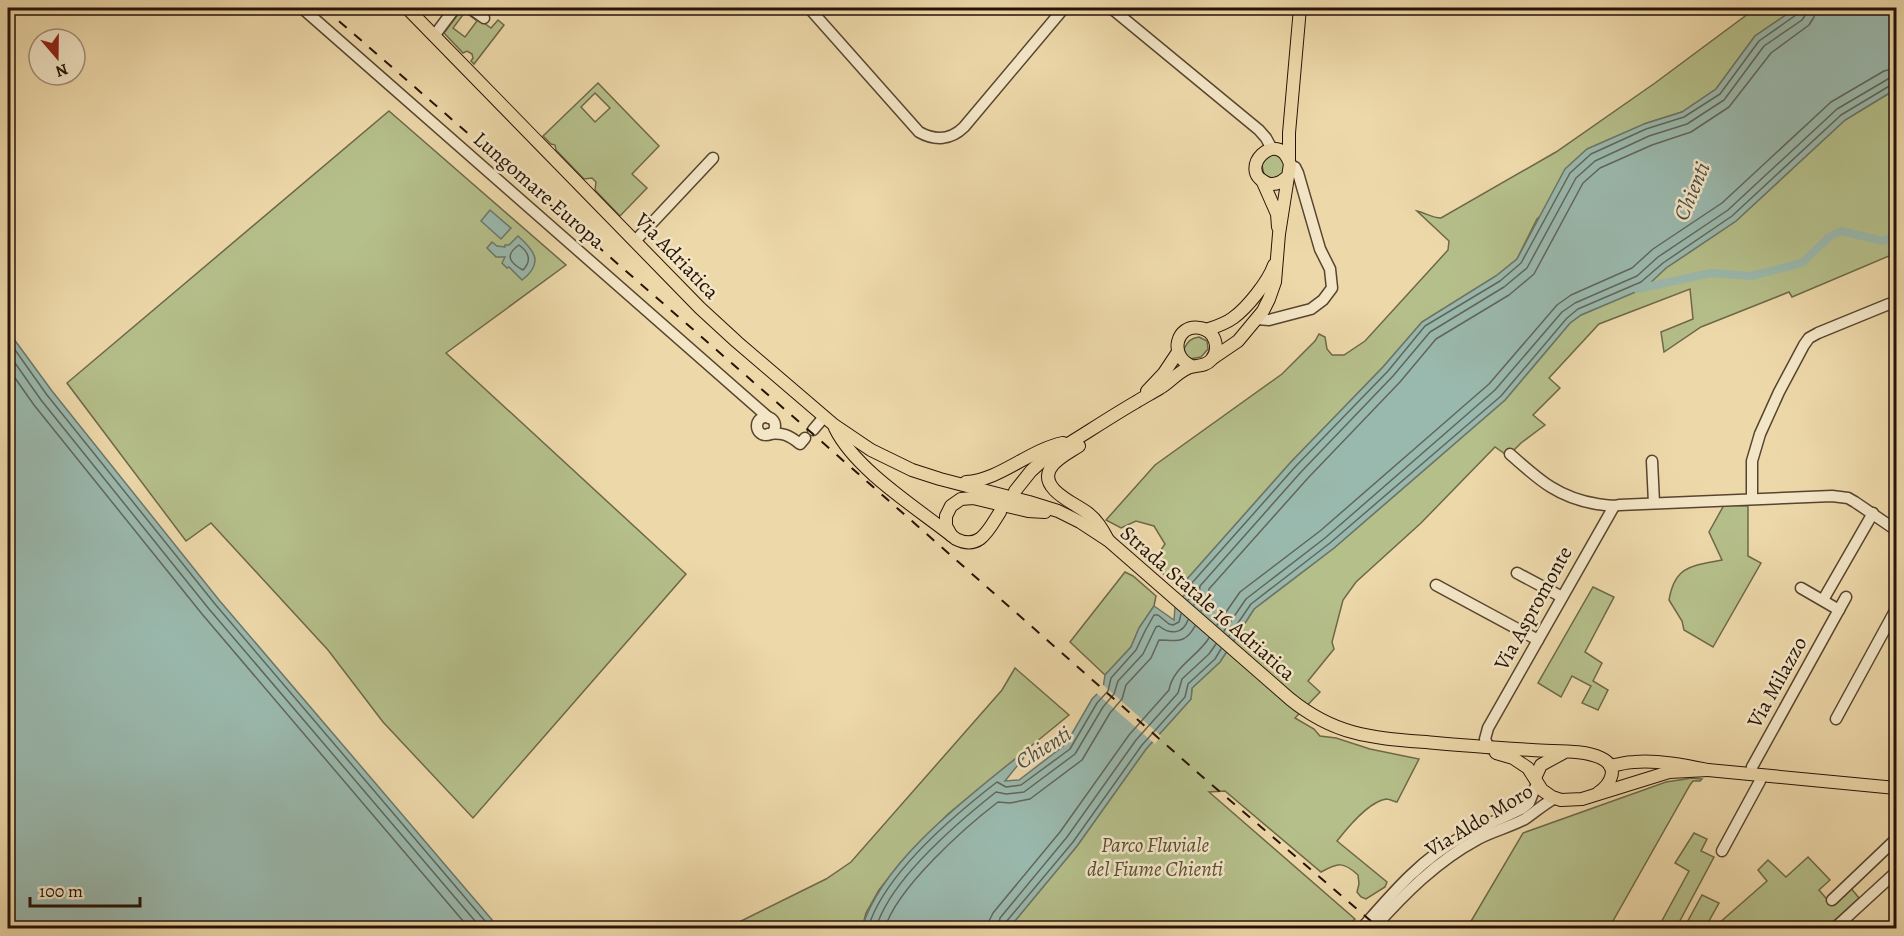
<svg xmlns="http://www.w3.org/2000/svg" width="1904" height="936" font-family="Alegreya,serif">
<rect width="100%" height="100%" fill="#edd8a9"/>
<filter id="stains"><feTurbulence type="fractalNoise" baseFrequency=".00333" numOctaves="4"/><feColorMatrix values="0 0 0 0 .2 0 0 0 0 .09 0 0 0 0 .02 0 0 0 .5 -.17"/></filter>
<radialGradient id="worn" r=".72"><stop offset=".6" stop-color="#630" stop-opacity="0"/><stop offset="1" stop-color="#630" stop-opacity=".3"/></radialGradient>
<g fill="#b5bf8a" stroke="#6e6848" stroke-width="1.5" fill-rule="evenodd">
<path d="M463,8l28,20 7,-8 6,5 -30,39 -3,-3 2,-3 -1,-4 -5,-3 -4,2 -19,-20zM465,12l12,9 -12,16 -12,-9z"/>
<path d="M1756,8h40l-41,28 -39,53 -34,23 -38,12 -107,95 -20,40 -21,17 -74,46 -39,45 -92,95 -111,125 -29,-23 14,-20 -11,-18 -18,-5 -15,7 -15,-8 49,-55 127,-91 33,-33 4,-7 6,3 2,12 5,6h12l21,-14 83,-91 1,-9 -32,-30c9,2 15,7 24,7l115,-66 99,-69z"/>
<path d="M598,83l61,63 -27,28 15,14 -27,28 -25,-26 1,-8 -4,-4 -8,1 -28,-29 -1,-5 -4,-1 -8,-8zM595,93l15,15 -15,14 -14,-15z"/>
<path d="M1896,89v164l-104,44 -3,-5 -88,35 -37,25 -3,-20 32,-13 -3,-30 -91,35 -50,54 11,10 -27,27 12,10 -24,18 -13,13 -13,-9 -74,76 -65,59 -13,18 -11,42 2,7 -26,32 12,11 -25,26 19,11 6,7 16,2 34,11 49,10 -22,43c-1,0 -9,-3 -10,-3 -18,2 -39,28 -50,42l50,41 -2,5 -19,12 -5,-2 -4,-5 2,-8 -1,-9c-15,-14 -20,-12 -37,-3l-96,-81 -16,1 146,127 -10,9h-336l68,-82 69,-97 45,-50 1,-11 28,-26 34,-53 80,-61 171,-148 65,-77 11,-8 64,-28 21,-19 70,-47 109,-101z"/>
<path d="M389,111l177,154 -120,88 240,221 -213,244 -90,-96 -55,-72 -117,-127 -25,18 -119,-158z"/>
<path d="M1268,154h10l7,9 -2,11 -8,6 -11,-5 -2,-10z"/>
<path d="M1199,337l8,4 1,8 -7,8 -11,2 -5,-4 -1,-6c4,-8 7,-11 15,-12z"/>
<path d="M1724,505l24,1v50l13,7 -48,84 -29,-17 -2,-9 -13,-21c6,-35 23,-34 53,-40l-13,-28z"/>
<path d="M1125,572l8,4 23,20 -2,10 -15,22 -8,19 -26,28 -35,-33z"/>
<path d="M1593,587l21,10 -29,55 17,11 -9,18 15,9 -10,20 -16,-7 9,-17 -19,-10 -11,21 -23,-14z"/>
<path d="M1015,668l54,47 -121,99 -47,48 -22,28 -13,23 -4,15h-135l99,-49 25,-17 151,-172z"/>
<path d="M1692,778l10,1 -2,2h-7l-3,4 -81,143h-142l56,-95 143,-51z"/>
<path d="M1694,833l13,6 -6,12 13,6 -38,71h-18l31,-57 -14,-8z"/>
<path d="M1808,857l22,23 -11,10 12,14 19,-17 9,11 -33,30h-111l3,-4 49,-43 -9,-11 10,-10 18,17z"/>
<path d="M1702,895l17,8 -14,25h-21z"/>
</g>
<g fill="#9ab9ae" stroke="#6c766b" stroke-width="1.5">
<path d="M1796,8h100v81l-51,31 -109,101 -70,47 -21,20 -64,27 -11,8 -65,77 -171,148 -80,61 -34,53 -28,26 -1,11 -45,50 -69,97 -68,82h-147c20,-68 109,-133 163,-177l1,4 -21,26 14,-1 47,-36 26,-45 11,-11 2,-13 26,-28 8,-19 15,-22 20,14 1,-13 12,-16 -7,-4 111,-125 92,-95 39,-45 74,-46 21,-17 48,-90 22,-20 57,-25 38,-12 34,-23 39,-53z"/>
<path d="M490,210l21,18 -10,11 -20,-18z"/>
<path d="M518,236c17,15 26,27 4,44l-13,-13 -2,1 -5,-5 3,-6h-9l-9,-9 5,-6 5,4 8,1v-2h4z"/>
<path d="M8,331l44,60 167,209 280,328h-491z"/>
</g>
<path fill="#edd8a9" d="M1101,683l60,53 -6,8 -60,-52z"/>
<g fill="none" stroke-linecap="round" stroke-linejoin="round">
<g stroke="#60665a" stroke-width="1.5">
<path d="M519,245c10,7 13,16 4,25 -13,-7 -19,-15 -4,-25z"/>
<path d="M8,340l39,55 168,209 276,324"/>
<path d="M8,353l33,47 168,209 272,319"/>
<path d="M8,368l26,37 168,209 267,314"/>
<path d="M1188,600l4,-7 -1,-9 104,-117 93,-96 37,-45 75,-45 21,-18 49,-90 21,-19 55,-25 38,-12 36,-23 39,-53 37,-26 3,-7"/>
<path d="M1194,605l5,-9 1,-10 101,-114 92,-96 37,-44 74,-45 23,-19 49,-90 19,-17 54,-25 38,-12 37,-24 40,-54 38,-26 4,-6v-6"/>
<path d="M1201,611l6,-11 2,-11 99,-111 92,-96 36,-43 73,-44 25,-21 49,-91 17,-15 52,-23 39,-13 38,-25 42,-54 38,-28 5,-8 1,-9"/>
<path d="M1217,625l23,-33 80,-61 169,-147 68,-79 14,-10 61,-27 21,-19 69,-46 109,-101 53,-31 12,-3"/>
<path d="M1224,631l22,-32 79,-61 170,-148 67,-78 13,-9 62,-27 21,-19 70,-47 109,-101 51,-30 8,-2"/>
<path d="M1229,636l22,-32 79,-61 171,-147 66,-78 11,-9 63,-27 22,-19 69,-47 109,-101 50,-30h5"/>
<path d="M868,928c16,-54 85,-112 129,-146l9,5 15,-2 49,-36 27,-46 11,-12 3,-13 25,-28 9,-19 9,-16h4l11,9 4,1 6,-3 2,-8"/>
<path d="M876,928c14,-48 81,-105 120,-136l10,2 18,-2 51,-38 28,-47 11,-13 4,-13 25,-27 13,-27 3,-1c11,9 24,8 29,-6"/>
<path d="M885,928c12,-40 79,-100 113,-126l12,1 20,-4 52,-39 28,-47 12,-14 4,-14 25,-27 8,-18c16,0 26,5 36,-14"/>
<path d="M989,928v-7l4,-8 67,-81 69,-97 40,-45c4,-23 28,-33 40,-52"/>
<path d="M998,928l2,-10 67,-81 69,-97 42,-47 4,-14 27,-25 7,-10"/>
<path d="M1005,928l1,-6 67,-80 69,-97 43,-48 3,-13 27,-25 6,-10"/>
</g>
<path stroke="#9ab9ae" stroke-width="8" d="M1637,289l74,-16 40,3 51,-13 27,-26 12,-6 42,10 13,-6"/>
<g stroke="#58442f" stroke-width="13">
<g id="minor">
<path d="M302,8l467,410"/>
<path d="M470,8l14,10"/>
<path d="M809,8l110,124c16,9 32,8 45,-5l100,-119"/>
<path d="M1111,8l148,122 7,8 6,11"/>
<path d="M434,36l21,-28"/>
<path d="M635,241l78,-83"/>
<path d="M1257,319l12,1 42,-11 12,-9 9,-12 -2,-19 -10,-20 -22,-76 -3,-6 -4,-1"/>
<circle cx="766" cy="426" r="9"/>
<path d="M813,430l11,-13"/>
<path d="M768,434c14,-2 21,1 32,10l5,-6"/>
<path d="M1510,454c28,25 48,44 87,50 9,1 14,3 22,1l213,-9 16,2 7,4 41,28"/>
<path d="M1652,461l2,42"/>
<path d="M1752,499v-38l8,-27 19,-42 25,-47 5,-7 9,-5 71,-29"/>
<path d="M1517,573l45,24"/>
<path d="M1436,585l102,55"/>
<path d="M1801,588l38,22"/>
<path d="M1823,600l50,-87"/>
<path d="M1836,719l60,-110"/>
<path d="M1489,748l-4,-9 3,-11 125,-220"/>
<path d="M1751,774l1,-7 94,-170"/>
<path d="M1722,851l38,-70 1,-6"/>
<path d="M1832,900l64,-61"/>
<path d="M1362,928c29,-33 58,-68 98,-90 20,-12 42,-19 63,-30l6,-5 8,-20"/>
<path d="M1374,928c30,-34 63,-67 104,-89 15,-8 32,-12 47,-20 10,-7 19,-15 30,-21"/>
<path d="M1835,928l61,-56"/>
</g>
</g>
<g stroke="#271206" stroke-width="14">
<g id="major">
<path d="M407,8l293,300 37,34 97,83 37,25 41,20 28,9 89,23 29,9 22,11 29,19 181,158c48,39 87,39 146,44 32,3 64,5 96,7 20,2 51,-1 69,8 19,9 10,26 -3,35"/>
<path d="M1289,159v-26l11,-125"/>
<path d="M1262,180l15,34 1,13"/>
<path d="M1206,330c9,-3 19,-6 27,-12 14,-10 35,-36 41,-53"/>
<path d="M1213,358l25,-17 25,-30 6,-12 6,-17 4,-48 11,-70c-12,-38 -55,6 -23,19 8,3 15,-1 21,-7"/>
<path d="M1147,391l17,-18 14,-21"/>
<path d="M835,428c20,42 85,82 121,111 24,12 33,-10 44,-27"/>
<path d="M1079,446c-9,6 -24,13 -29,23 -11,21 27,35 39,45 9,7 14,16 19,26"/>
<path d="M966,482c34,-2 63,-32 97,-39"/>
<path d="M1015,491l16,-20 14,-13c31,-18 60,-38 91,-56 8,-5 16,-9 24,-14 9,-5 16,-14 26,-19 8,-5 18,-1 25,-9 10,-11 4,-30 -11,-32 -24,-5 -32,29 -8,38"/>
<path d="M951,535l-5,-9v-10l5,-10 10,-7 12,-1 55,13 17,1"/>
<path d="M1496,753l17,5 15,10 14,22 10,7 9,3 21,-1 87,-27 39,-2"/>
<path d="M1610,766c8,-1 16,-4 24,-4 24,-2 50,3 74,8l188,18"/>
<path d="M1535,778l6,-13 22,-12"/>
</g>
</g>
<use href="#minor" stroke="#f3e6c7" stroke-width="10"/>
<use href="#major" stroke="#edd8a9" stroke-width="12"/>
<path stroke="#271206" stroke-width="2" stroke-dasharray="10 10" stroke-linecap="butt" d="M324,8l489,426 392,345 174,149"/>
</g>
<g text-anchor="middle" stroke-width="5" stroke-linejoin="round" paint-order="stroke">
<g font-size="21" fill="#271206" stroke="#f3e6c7">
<text transform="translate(539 190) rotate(41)" y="7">Lungomare Europa</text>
<text transform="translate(677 256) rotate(46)" y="7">Via Adriatica</text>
<text transform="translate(1208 603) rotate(41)" y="7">Strada Statale 16 Adriatica</text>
<text transform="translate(1533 608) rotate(-61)" y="7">Via Aspromonte</text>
<text transform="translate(1777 682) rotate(-61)" y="7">Via Milazzo</text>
<text transform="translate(1479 820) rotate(-31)" y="7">Via Aldo Moro</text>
</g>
<g font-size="21" font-style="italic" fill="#594f34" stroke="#f3e6c7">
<text x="1155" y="852">Parco Fluviale<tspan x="1155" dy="24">del Fiume Chienti</tspan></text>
</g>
<g font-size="22" font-style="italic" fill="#4f4c41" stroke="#f3e6c7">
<text transform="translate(1691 191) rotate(-67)" y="8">Chienti</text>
<text transform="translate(1043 747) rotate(-32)" y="8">Chienti</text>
</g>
</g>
<rect width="1904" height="936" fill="none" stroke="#edd8a9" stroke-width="30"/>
<rect x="9" y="9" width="1886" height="918" fill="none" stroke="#271206" stroke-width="3"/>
<rect x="15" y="15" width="1874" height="906" fill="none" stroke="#271206" stroke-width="1.5"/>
<g transform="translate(57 57) rotate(160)"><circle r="28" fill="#f3e6c7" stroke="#a1917a" stroke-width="1.5"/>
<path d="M0-4.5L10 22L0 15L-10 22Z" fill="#8f2418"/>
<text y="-9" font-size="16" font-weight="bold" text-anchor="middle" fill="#271206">N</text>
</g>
<path d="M30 897v9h110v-9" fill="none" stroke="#271206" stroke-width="3"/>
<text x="39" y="897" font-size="18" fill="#271206" stroke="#f3e6c7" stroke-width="4.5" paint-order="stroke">100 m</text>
<rect width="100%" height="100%" filter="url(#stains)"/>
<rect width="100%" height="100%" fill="url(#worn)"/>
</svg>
